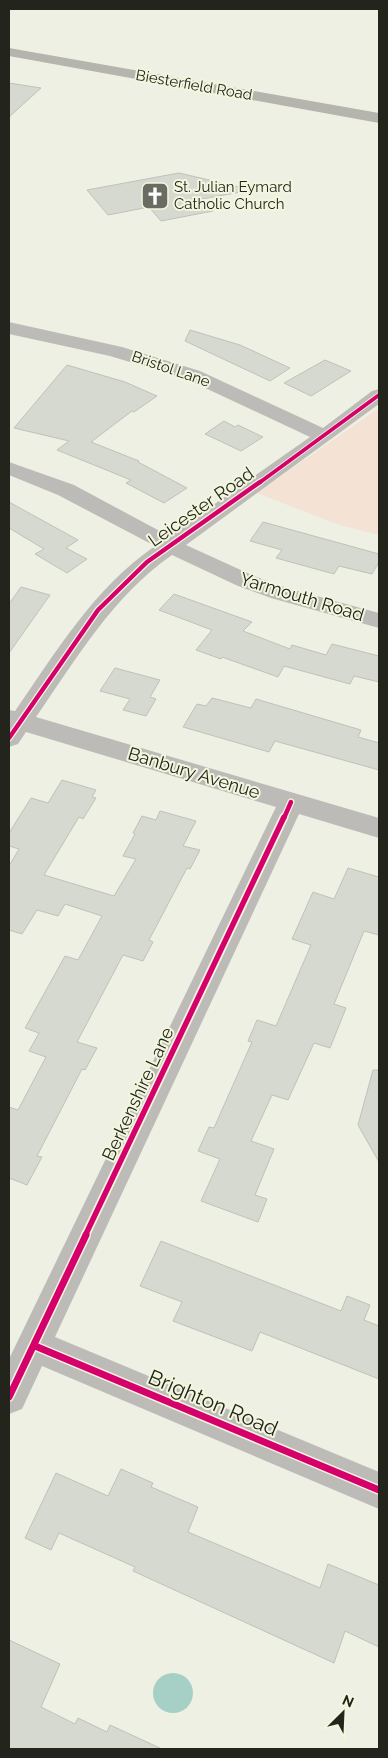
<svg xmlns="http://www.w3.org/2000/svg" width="388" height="1758" font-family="Raleway,sans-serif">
<rect width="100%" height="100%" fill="#eff0e4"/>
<path fill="#f4e2d5" d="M379,408v127l-43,-11 -79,-31z"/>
<circle fill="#a6d0c6" cx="173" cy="1693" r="20"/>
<g fill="#d6d9d0" stroke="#bec2ba">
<path d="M9,83l32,5 -32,29z"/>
<path d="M179,173l73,17 -50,9 11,12 -52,10 -12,-14 -41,8 -21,-25z"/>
<path d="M190,330l50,15 50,23 -20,13 -85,-40z"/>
<path d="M325,360l26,11 -40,25 -27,-13z"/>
<path d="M67,365l58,17 32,14 -23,16 -2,-1 -41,31 48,19 -1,1 49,26 -23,15 -38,-20 5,-3 -74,-30 12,-9 -55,-13z"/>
<path d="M224,421l11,6 3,-2 25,12 -22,14 -36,-17z"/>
<path d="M9,502l69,38 -12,8 21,11 -20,14 -32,-19 9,-5 -35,-21z"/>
<path d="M263,522l116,32v8l-7,12 -33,-8 -5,8 -58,-16 6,-8 -32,-9z"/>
<path d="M21,587l29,8 -41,58v-49z"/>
<path d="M174,594l78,28 -9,9 47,18 2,-4 34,10 6,-11 47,12v26l-25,-6 -4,8 -66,-18 -6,11 -56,-20 -1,2 -25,-9 16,-20 -53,-20z"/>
<path d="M115,668l45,12 -10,17 6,2 -10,17 -23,-6 7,-11 -30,-8z"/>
<path d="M212,698l39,10 5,-9 105,31 -3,7 21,6v27l-104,-29 -6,11 -86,-25 14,-23 9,2z"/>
<path d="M62,780l34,10 -4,7 4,1 -13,21 -4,-2 -35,58 70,21 22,-37 -13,-3 12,-22 -2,-1 9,-17 14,4 4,-9 36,10 -13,25 17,4 -10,19 -3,-1 -38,72 4,2 -10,19 -20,-6 -46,87 20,6 -12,22 -3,-1 -45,87 5,1 -15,28 -18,-7v-71l9,3 28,-53 -17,-6 10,-18 -14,-5 40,-72 13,4 24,-44 -37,-12 -7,12 -21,-6 -15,24 -13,-4v-64l10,-17 -10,-3v-13l22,-35 17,5z"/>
<path d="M348,868l31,9v58l-15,-4 -30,73 12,4 -16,40 -16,-5 -26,57 -16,-5 -21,46 23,8 -19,46 12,4 -9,23 -57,-21 19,-42 -22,-8 11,-24 5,1 38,-86 -4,-1 9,-21 19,6 35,-81 -19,-6 21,-47 21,7z"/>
<path d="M373,1070h6v92l-21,-37z"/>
<path d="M161,1241l180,70 6,-15 23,9 -6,15 15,6v53l-119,-47 -8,19 -79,-30 9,-19 -42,-16z"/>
<path d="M121,1469l32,14 -2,4 47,20 -10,25 132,56 8,-24 51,21v62l-34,-16 -11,32 -201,-92 2,-4 -76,-34 -8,17 -26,-12 31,-65 52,23z"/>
<path d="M9,1640l51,24 -19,43 34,17 3,-6 29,14 3,-7 52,24h-153z"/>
</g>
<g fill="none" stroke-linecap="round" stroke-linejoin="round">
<path fill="#bdbbb7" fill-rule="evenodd" d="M9,322l113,25 78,24 123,57 49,-37 7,-2v15l-193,141 68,31 33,12 92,25v15l-108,-30 -33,-12 -66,-31c-60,42 -95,103 -136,162l343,101v20l-80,-24 -244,523 324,135v37l-337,-143 -20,43 -13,5v-55l267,-552 -250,-75 -8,12 -9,3v-37l6,1c41,-59 79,-123 140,-165l-97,-51 -49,-20v-13l65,23 95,51 141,-99 -124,-58 -76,-23 -101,-22z"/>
<path fill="#b5b4ad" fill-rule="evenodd" d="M9,48l370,65v10l-370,-67z"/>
<g stroke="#f3f6de" stroke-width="5.5">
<path id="cycleway-far3" d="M259,483l120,-88"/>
</g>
<g stroke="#f3f6de" stroke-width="7">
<g id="cycleway-far2">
<path d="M9,738l89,-128 49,-48 113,-80"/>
<path d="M284,818l7,-16"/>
</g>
</g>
<g stroke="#f3f6de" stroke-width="9">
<path id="cycleway-far1" d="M85,1236l199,-419"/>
</g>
<g stroke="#f3f6de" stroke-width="10">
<g id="cycleway">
<path d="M35,1346l344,144"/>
<path d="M9,1397l77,-162"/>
</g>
</g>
<use href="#cycleway-far3" stroke="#d6006c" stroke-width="4"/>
<use href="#cycleway-far2" stroke="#d6006c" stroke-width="4.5"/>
<use href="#cycleway-far1" stroke="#d6006c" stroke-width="5.5"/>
<use href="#cycleway" stroke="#d6006c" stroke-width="7"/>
</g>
<defs>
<g id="church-square" transform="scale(1.4375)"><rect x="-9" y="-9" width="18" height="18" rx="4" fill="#6a6b61" stroke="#f3f6de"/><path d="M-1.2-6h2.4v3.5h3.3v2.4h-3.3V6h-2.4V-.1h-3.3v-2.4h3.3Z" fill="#fff"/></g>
</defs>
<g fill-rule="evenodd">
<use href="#church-square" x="155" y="196"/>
</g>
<g text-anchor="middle" stroke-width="4" stroke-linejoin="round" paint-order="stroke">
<g font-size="15" fill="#23241b" stroke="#f3f6de">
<text transform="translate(194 85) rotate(10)" y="5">Biesterfield Road</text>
<text transform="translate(171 369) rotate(19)" y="5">Bristol Lane</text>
</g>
<g font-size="15" fill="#23241b" stroke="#f3f6de" text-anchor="start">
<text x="174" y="192">St. Julian Eymard<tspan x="174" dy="17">Catholic Church</tspan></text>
</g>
<g font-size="18" fill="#23241b" stroke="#f3f6de">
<text transform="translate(201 507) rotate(-35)" y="6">Leicester Road</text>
<text transform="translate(302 597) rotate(17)" y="6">Yarmouth Road</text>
<text transform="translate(194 773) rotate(17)" y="6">Banbury Avenue</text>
<text transform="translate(138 1094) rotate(-65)" y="6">Berkenshire Lane</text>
</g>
<g font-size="21" fill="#23241b" stroke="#f3f6de">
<text transform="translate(213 1403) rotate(23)" y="7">Brighton Road</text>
</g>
</g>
<rect width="388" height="1758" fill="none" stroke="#23241b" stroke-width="20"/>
<g transform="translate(343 1713) rotate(24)" stroke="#f3f6de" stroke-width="4" paint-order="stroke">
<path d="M0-4L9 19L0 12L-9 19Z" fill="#23241b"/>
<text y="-8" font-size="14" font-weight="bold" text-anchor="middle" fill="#23241b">N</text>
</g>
</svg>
